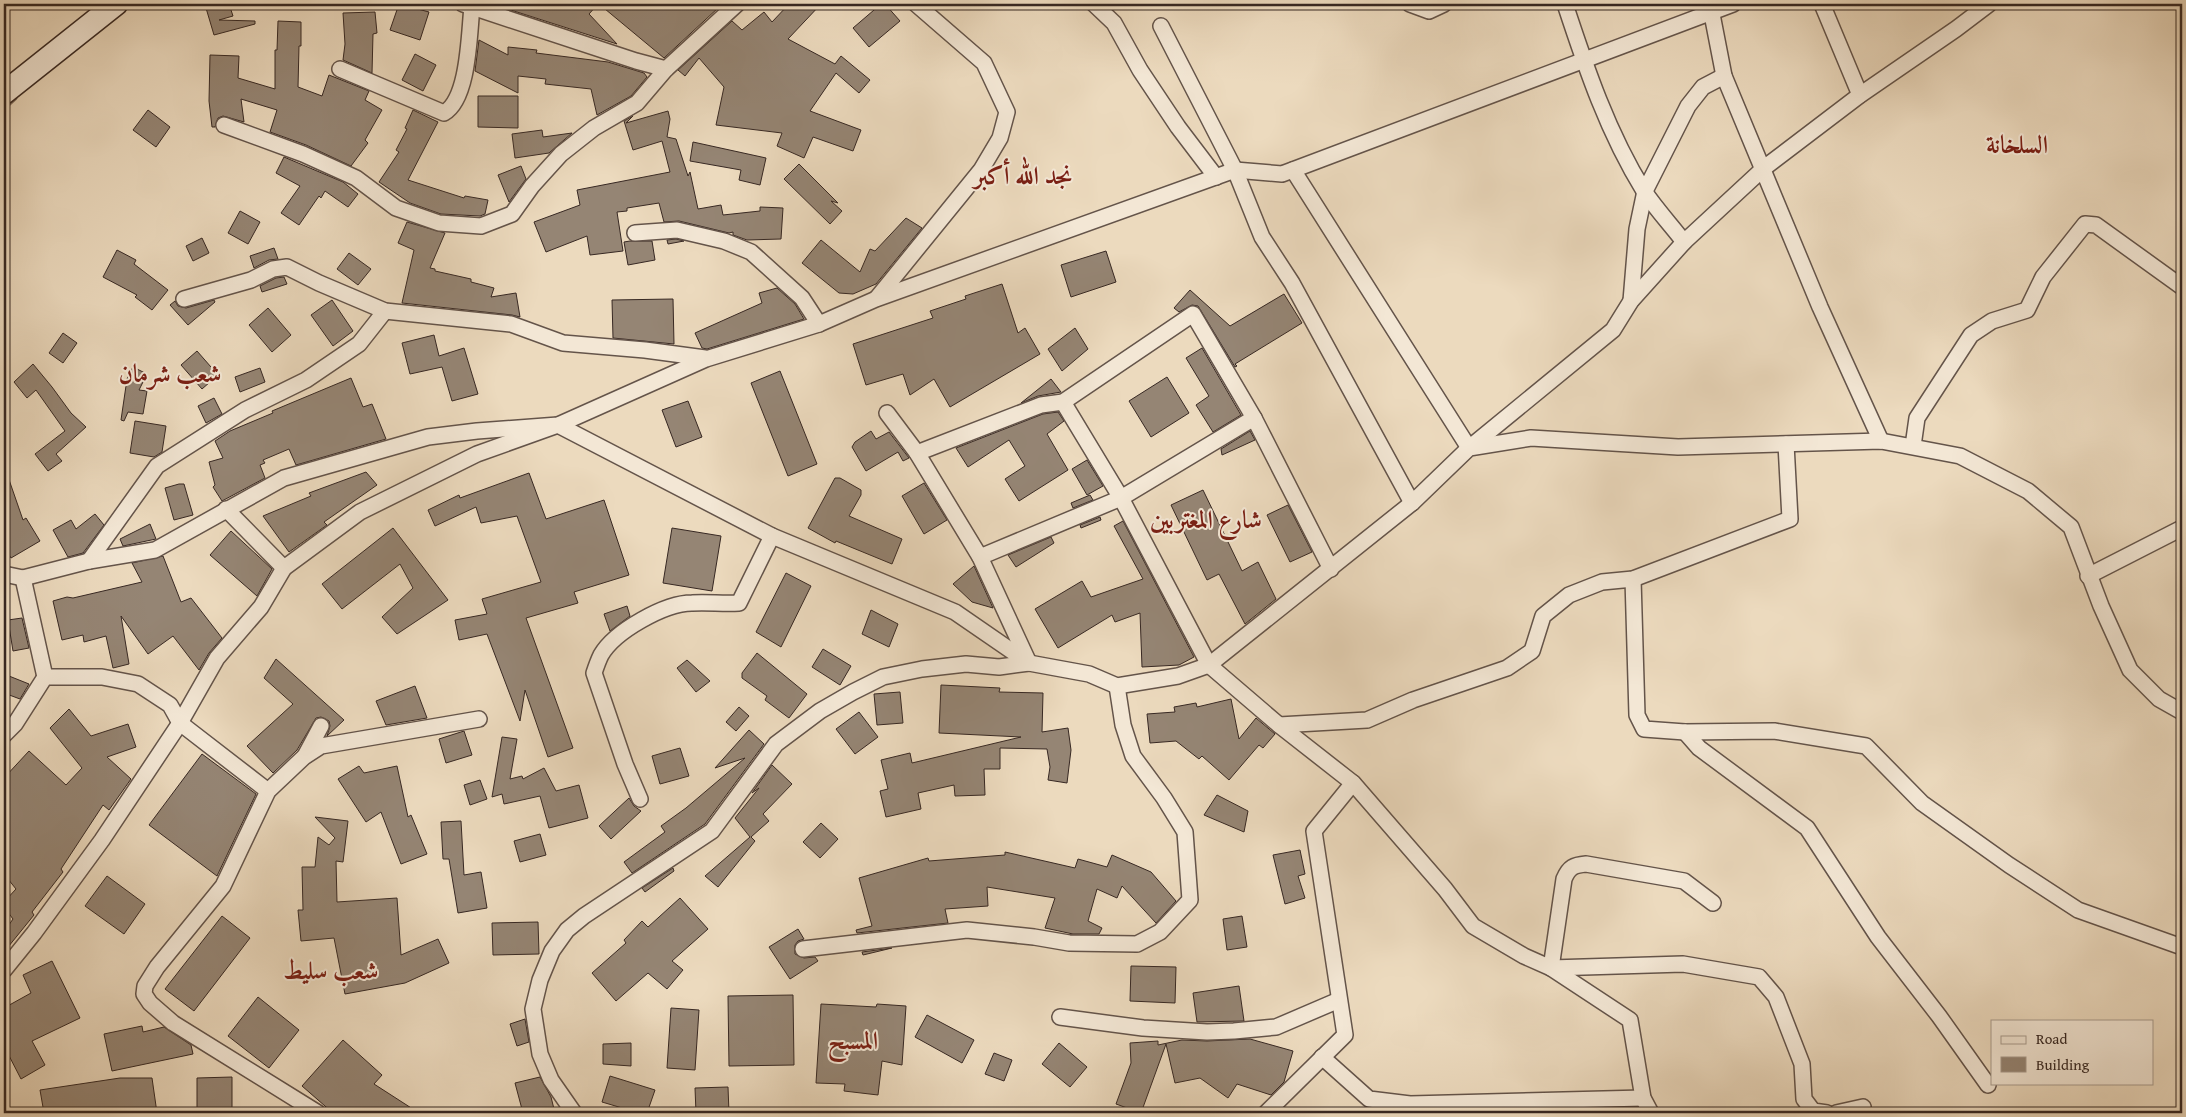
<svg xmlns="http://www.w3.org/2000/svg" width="2186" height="1117" font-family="'Gentium Book Plus',Amiri,serif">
<rect width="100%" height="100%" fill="#ecdabe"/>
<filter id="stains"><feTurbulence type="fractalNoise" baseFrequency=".004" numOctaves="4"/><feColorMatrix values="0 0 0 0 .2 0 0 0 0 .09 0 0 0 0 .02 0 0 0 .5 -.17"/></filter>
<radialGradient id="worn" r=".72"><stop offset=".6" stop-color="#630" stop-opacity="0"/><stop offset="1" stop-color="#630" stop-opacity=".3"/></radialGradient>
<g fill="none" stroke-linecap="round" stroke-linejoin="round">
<path stroke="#7e6e60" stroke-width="5" d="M4,108l11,-10"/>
</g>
<g fill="#958574" stroke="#372823">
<path d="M221,4h8l4,12 -14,4 36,1v3l-41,11 -8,-27z"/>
<path d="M399,4l30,8 -9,28 -30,-10z"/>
<path d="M492,4h106l-9,10 28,30z"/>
<path d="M599,4h114l5,4 -54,50z"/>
<path d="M789,4h32l-33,35 47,25 6,-8 29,24 -11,13 -23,-20 -26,38 51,19 -8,21 -40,-14 -9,21 -27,-12 5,-13 -66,-8 8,-38 -25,-29 -14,18 -7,-6 54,-49 10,9 22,-18 8,10z"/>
<path d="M881,4h4l15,17 -31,26 -16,-19z"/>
<path d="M375,12l2,21 -4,1 -1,39 -29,-13 2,-16 -2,-31z"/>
<path d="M278,21l23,1v24h-2l-1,41 24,9 7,-21 40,16 -4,9 17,10 -17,30 3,3 -17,23 -45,-21 -36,-13 7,-22 -36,-11 3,23 -21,-6 -5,2 -3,9h-3l-3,-26 1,-46 29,1 -1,22 37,11v-39h2z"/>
<path d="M479,40l29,15v-8l29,3 -1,3 72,9 36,11 3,4 -16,19 -34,19 -6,-26 -46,-5 1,-5 -28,-3v17l-43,-22z"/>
<path d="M415,54l21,11 -13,26 -21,-11z"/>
<path d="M478,96h40v32l-40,-1z"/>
<path d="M148,110l22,17 -14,20 -23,-17z"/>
<path d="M413,110l25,12 -30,58 56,18 1,-2 23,4 -3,14 -5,2 -39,-2 -31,-11 -31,-21 20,-30 -3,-2 11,-21 -2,-1z"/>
<path d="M668,111l2,8 -3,18 9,2 12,37 2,-4 8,37 23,-4 2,10 37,-4v-4l23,1 -2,31 -34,1 -14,-5v-3l-4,1 -50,-12 -15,1 -5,-19 -32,5v3l-10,1 6,39 -33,4 -3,-19 -41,16 -12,-30 46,-17 -3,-15 93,-18 -8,-31 -29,9 -9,-29 9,-5 -7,7z"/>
<path d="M542,130l1,7 29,-4 -23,20 -34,5 -3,-24z"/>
<path d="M693,142l73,16 -6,27 -21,-5 2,-10 -51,-9z"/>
<path d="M284,157l59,25 15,12 -10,13 -23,-16 -4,7 -2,-2 -20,29 -18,-12 19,-27 -24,-13z"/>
<path d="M799,164l39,39 -7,-2 11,10 -12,13 -46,-45z"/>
<path d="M521,166l5,13 -17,23 -11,-27z"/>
<path d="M240,211l20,11 -12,22 -20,-11z"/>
<path d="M906,218l16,10 -46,56 -23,10 -14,-1 -37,-30 19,-23 39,32 10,-23 5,2z"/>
<path d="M407,222l38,11 -15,35 5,1v2l36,8v3l23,6 -3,9 25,-4 4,24 -8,-2 -110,-12 12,-53 -16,-7z"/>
<path d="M202,238l7,15 -16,8 -7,-15z"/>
<path d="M676,239l8,2 -16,3 -1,-4z"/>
<path d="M630,241h22l3,19 -27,5 -4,-23z"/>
<path d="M274,248l4,11 -9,1 -15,8 -4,-12z"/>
<path d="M117,250l19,10 -2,4 34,26 -16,20 -17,-13 2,-2 -34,-18z"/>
<path d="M1106,251l10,31 -45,15 -10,-32z"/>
<path d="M349,253l22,16 -13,16 -21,-16z"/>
<path d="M284,277l3,7 -25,8 -2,-6 16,-8z"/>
<path d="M1002,284l16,49 7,-5 15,26 -90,53 -16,-28 -24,16 -7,-21 -37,11 -13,-41 80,-26 -3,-7 36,-12 -1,-3z"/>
<path d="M777,288l18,16 9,15 -97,30 -5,-1 -7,-15 67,-30 -3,-10z"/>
<path d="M1190,290l40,36 54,-32 18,29 -67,41 2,2 -2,1 -37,-61 -6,-1 -13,7 -5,-4z"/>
<path d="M673,299l1,45 -61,-6 -1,-38z"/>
<path d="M214,300l1,2 -27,23 -18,-20 5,-4 3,5 8,2z"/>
<path d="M332,300l21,31 -20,15 -22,-31z"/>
<path d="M268,308l23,27 -19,17 -23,-27z"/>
<path d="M1075,328l13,21 -26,22 -14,-22z"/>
<path d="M63,333l14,10 -14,20 -14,-10z"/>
<path d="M434,335l5,21 25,-8 14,46 -26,7 -10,-34 -32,7 -8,-31z"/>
<path d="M1202,348l39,67 -28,17 -17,-27 13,-9 -23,-38z"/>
<path d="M197,351l21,24 -16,14 -21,-24z"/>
<path d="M33,364l19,23 19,26 15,14 -30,27 6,7 -14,10 -13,-17 30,-23 -29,-41 -9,8 -13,-16z"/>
<path d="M133,367l14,7 -8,16 8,1 -4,23 -15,-2 -4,9 -3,-1 6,-41z"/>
<path d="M260,368l5,14 -25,10 -5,-15z"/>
<path d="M780,371l37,93 -29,12 -37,-93z"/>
<path d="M1167,377l22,36 -38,24 -22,-36z"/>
<path d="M351,378l12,29 9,-3 14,35 -90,26 -7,-16 -26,11 2,3 -5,2 5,13 -43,23 -9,-14 2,-2 -6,-23 14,-4 -8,-17 15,-10 43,-18 -1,-2z"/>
<path d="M1051,379l10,13 -23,4 -17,7z"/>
<path d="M214,398l8,16 -16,9 -8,-17z"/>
<path d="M688,401l14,36 -26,10 -14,-37z"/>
<path d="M1058,412l6,9 -17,13 21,36 -49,31 -14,-22 20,-13 -16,-26 -41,27 -12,-19 87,-34z"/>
<path d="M135,421l31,5 -4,26 -8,5 -24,-4z"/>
<path d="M871,431l5,8 13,-7 20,26 -6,3 -5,-9 -32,19 -14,-24 3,-5z"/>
<path d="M1250,431l5,9 -33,15 -1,-6z"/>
<path d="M1087,460l16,26 -16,9 -15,-26z"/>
<path d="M4,471h2l17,49 3,-2 14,23 -29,17 -7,-12z"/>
<path d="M366,472l11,13 -53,37 3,3 -38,27 -26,-36 48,-20 -2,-3z"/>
<path d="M529,473l17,46 58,-19 25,75 -55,17 4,11 -52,15 47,130 -25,9 -23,-67 -5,31 -33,-87 -28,6 -4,-20 32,-6 -5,-15 59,-17 -24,-66 -36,7 -5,-16 -41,19 -7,-16 31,-15 1,3z"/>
<path d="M835,478h5l21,12v5l-12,21 53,23 -10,25 -56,-23 -1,2 -27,-15z"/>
<path d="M924,483l23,37 -23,14 -22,-38z"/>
<path d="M179,484h5l9,31 -19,5 -9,-32z"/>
<path d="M1203,490l39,81 16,-9 18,37 -31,25 -26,-50 -12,6 -36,-75z"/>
<path d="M1090,495l3,5 -20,8 -2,-5z"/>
<path d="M1288,505l24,47 -22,10 -23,-47z"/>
<path d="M95,514l9,11 -21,28 -15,4 -15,-27 18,-10 5,9z"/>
<path d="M1100,517l1,3 -20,8 -1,-3z"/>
<path d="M1123,521l71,136 -15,8 -37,2 -2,-54 -25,9 -3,-7 -54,33 -23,-39 47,-28 9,16 52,-18 -29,-53z"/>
<path d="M150,524l6,15 -33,7 -3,-7z"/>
<path d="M393,528l55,72 -51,34 -15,-17 31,-29 -13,-24 -58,45 -20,-25z"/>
<path d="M672,528l49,8 -9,55 -49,-8z"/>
<path d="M231,531l41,38 -15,27 -47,-41z"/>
<path d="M1051,537l3,6 -38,24 -8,-12z"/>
<path d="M163,556l18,46 10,-4 31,40 -13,15 -10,17 -26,-34 -25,18 -27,-38 8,48 -16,4 -7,-32 -22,6 -1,-7 -21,5 -9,-39 14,-4 6,1 69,-16 -10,-19z"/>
<path d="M974,566l19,42 -21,-6 -19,-18z"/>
<path d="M786,573l25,13 -30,61 -25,-15z"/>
<path d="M627,606l3,10 -20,15 -6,-17z"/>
<path d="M871,610l27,14 -9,23 -27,-13z"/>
<path d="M22,618l7,30 -16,3 -5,-31z"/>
<path d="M823,649l28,17 -11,19 -28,-18z"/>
<path d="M757,653l50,41 -18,24 -24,-18 2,-4 -25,-18v-5z"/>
<path d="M276,659l68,61 -17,16 3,-10 -1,-5 -8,-4 -5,1 -19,32 -24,23 -26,-27 46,-42 -29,-26z"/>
<path d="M687,660l23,21 -14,11 -19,-24z"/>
<path d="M4,674l25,10 -9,15 -16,-6z"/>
<path d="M941,685l59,3 -1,4 44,1 -1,39 26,-4 3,22 -4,33 -19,-3 2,-13 -3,-18 -47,-1v21h-16l1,26 -30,1 -1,-11 -36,8 3,16 -35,8 -6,-26 8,-2 -7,-29 29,-7 2,10 109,-26 -82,-4z"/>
<path d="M415,686l12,32 -41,7 -10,-24z"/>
<path d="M900,692l3,31 -26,2 -3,-31z"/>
<path d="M1231,699l8,40 17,-21 19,16 -12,14 -4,-3 -30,35 -27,-24 -3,3 -23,-18 -26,2 -3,-29 28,-2 -1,-5 22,-4 1,4z"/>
<path d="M739,707l10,9 -13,15 -10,-9z"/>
<path d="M69,709l22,27 37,-12 8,23 -29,10 24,22 -22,31 -6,-5 -42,64 2,3 -31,40 2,3 -30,37v-20l9,-13 -9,-12v-5l12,-13 -12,-15v-96l25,-27 37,34 16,-17 -32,-40z"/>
<path d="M859,712l19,25 -23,17 -19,-25z"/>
<path d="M749,730l15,14 -59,80 -73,49 -8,-11 41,-30 -4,-6 25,-18 59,-50 -30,10z"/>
<path d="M464,731l8,24 -26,8 -7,-24z"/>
<path d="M502,737l15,2 -7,40 12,-3 1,3 21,-11 12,23 23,-6 9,33 -39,10 -9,-32 -36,8 -2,-10 -10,3z"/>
<path d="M680,748l9,28 -29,8 -8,-28z"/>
<path d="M202,754l54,40 -39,82 -68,-51z"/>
<path d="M772,765l20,19 -29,30 6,7 -18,16 4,4 -37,46 -13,-11 45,-39 -15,-19 24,-30 -7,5z"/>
<path d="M359,766l5,7 33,-7 11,51 3,-2 16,39 -26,10 -20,-52 -15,10 -28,-43z"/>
<path d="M480,780l7,19 -17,6 -6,-20z"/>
<path d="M1217,795l31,16 -4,21 -40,-17z"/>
<path d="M629,798l5,8 7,5 -30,28 -12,-13z"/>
<path d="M315,817l33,4 -5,41 -7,-1 1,41 60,-4 4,57 37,-16 11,24 -44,20 -60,11 -11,-56 -33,3 -3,-31h5l-1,-43h13l3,-30 11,8 6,-7z"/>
<path d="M461,821l3,54 17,-3 6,36 -29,5 -9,-54h-6l-2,-37z"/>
<path d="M821,823l17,16 -18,19 -17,-16z"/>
<path d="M540,834l6,21 -26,7 -6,-21z"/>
<path d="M1300,850l5,24 -7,2 7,22 -20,6 -12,-49z"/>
<path d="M1005,852l70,16 3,-9 29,8 5,-12 39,17 25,29 -20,22 -34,-37 -5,12 -20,-9 -9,32 14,7 -3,6h-26l-28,-6 10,-30 -68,-11 1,19 -43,3 3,14 -91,10 -1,-3 16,-4 -13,-48 69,-20 1,3 76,-6z"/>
<path d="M673,868l1,3 -29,21 -3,-4z"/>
<path d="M107,876l38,28 -21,30 -39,-28z"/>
<path d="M680,898l28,31 -36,32 11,9 -16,19 -19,-16 -32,28 -24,-28 34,-30 -2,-3 18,-19 6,6z"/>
<path d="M222,916l28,22 -56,73 -29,-22z"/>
<path d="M1242,916l5,31 -20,3 -4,-31z"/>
<path d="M538,922l1,32 -46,1 -1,-32z"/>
<path d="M798,929l6,10 -6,2 -3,4v9l9,4 11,-1 3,4 -28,18 -21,-32z"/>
<path d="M892,948l-29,7 -1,-3z"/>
<path d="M52,961l28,57 -48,23 13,24 -24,14 -17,-33v-38l27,-15 -8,-18z"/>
<path d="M1131,966l45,1 -1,36 -45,-2z"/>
<path d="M1239,986l5,35 -47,1 -4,-29z"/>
<path d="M793,995l1,70 -65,1 -1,-70z"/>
<path d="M258,997l41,33 -30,38 -41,-32z"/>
<path d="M821,1004l55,3 1,-3 29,2 -4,59 -20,-4 -4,34 -34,-4 1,-7 -29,-1z"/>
<path d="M671,1008l28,2 -4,60 -28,-2z"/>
<path d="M927,1015l47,25 -12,23 -47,-26z"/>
<path d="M525,1019l4,23 -12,4 -7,-22z"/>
<path d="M142,1026l1,6 21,-5 27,18 2,9 -81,17 -8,-37z"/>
<path d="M1250,1039l43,12 -9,31 -13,13 -34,-11 -9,14 -28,-20 -25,5 -9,-39 -25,69 -25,-9 15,-41 -1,-20 28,-2v4l24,-5 25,1z"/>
<path d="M343,1040l39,35 -8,9 45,29h-86l-31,-27z"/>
<path d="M631,1043v23l-28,-2v-20z"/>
<path d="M1059,1043l28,24 -17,20 -28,-23z"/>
<path d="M994,1053l18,7 -8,21 -19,-7z"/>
<path d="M610,1076l45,14 -8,23h-8l-37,-11z"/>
<path d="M232,1077v32h-35v-31z"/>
<path d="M540,1077l11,20 4,16h-32l-8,-30z"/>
<path d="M120,1078h32l5,35h-113l-4,-23z"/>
<path d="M728,1087l1,26h-33l-1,-25z"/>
</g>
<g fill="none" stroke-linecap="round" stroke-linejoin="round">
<g stroke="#64544a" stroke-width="18">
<g id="street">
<path d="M463,4l173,57 30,8"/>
<path d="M1094,4l20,19 26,47 38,57 38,50"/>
<path d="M1410,4l19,7 15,-7"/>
<path d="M1565,4c21,64 43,129 79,187 12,18 27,34 40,51"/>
<path d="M1710,4l14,72 96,231 61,134"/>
<path d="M1822,4l38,91"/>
<path d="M1161,26l74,144 27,67 30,46 120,220"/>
<path d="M340,69l104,44c25,-14 25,-80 28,-106"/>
<path d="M224,125l79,29 53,24 40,30 43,15 42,3 31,-12 20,-28 29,-32 33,-26 43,-25 29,-34 71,-65"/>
<path d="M1293,170l176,278 144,-118 18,-29 53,-59 80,-74 96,-73 96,-66 33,-25"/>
<path d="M635,233l42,-3 47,11 27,11 51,46 17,26"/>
<path d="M877,298l104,-128 19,-32 7,-26 -23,-49 -68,-59"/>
<path d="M184,299l67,-19 22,-11 14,-2 32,16 66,28 126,13 52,19 82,7 60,8"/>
<path d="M1631,301l6,-72 8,-38 43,-85 15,-19 21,-11"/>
<path d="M1063,402l58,96 88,167 70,60 74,58 92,106 28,37 51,30 27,12 79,52 13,78 8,15"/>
<path d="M1913,446l4,-28 54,-83 21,-14 35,-11 16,-33 42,-53 11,1 86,62"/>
<path d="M917,453l124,-48 22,-3 130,-88 61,104 77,151"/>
<path d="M226,509l58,59"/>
<path d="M980,557l141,-59 133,-80"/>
<path d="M89,561l68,-95 88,-56 61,-30 53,-36 26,-33"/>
<path d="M4,574l19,4 66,-17 66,-11 129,-72 144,-41 49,-6 81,-6 148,-66 113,-35 57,-25 359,-129 47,4 451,-170"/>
<path d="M2088,576l94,-48"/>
<path d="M23,578l22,99"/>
<path d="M1633,579l4,136 7,14 41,3 89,-1 92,15 56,57 87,62 69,45 104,37"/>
<path d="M1279,725l88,-5 46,-20 94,-32 25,-17 11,-35 26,-21 33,-13 31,-3 157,-60 -4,-75"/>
<path d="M1685,732l14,16 108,80 71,109 61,79 49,69"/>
<path d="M4,735l11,-11 30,-47h57l36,7 32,21 10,18 88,68"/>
<path d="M305,756l16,-30"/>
<path d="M640,799l-15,-35 -31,-91c2,-6 4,-12 7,-18 14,-24 64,-52 91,-52 16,-1 31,1 47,0l33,-67"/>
<path d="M1713,903l-29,-22 -98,-17c-12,1 -17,3 -22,15l-13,89 132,-4 76,13 17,20 26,67 2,35 9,12 14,2"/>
<path d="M803,949l164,-19 67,7 35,6 68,1 23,-12 30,-32 -5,-68 -21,-34 -31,-42 -10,-31 -6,-39"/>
<path d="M4,970l30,-37 68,-93 78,-117 37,-65 44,-51 23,-39 76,-56 117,-58 81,-29 214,111 183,76 74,51 60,11 28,12 61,-10 31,-11 203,-162 57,-55 62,-10 147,9 203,-6 79,15 68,35 43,36 30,79 29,64 29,29 23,13"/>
<path d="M1060,1017l83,11 64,4 27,-1 42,-4 63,-27"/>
<path d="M1322,1057l47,42 41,5 233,-6"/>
<path d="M318,1113l-145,-90 -23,-20 -6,-9 1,-8 12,-19 66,-81 45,-95 36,-34 17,-11 158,-27"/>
<path d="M574,1113l-23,-33 -11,-26 -7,-45 7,-29 12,-29 15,-21 17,-14 128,-85 64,-87 44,-33 33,-19 30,-15 39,-8 44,-5 33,3 30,-4 -49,-106 -63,-104 -30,-40"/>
<path d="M1266,1113l79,-78 -31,-204 39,-48"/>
<path d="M1836,1113l27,-6"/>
</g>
</g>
<g stroke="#372823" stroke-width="25">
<path id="secondary" d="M4,93l112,-89"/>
</g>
<use href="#street" stroke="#f3e7d5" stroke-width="15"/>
<use href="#secondary" stroke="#f3e7d5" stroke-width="22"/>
</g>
<g text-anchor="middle" stroke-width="4" stroke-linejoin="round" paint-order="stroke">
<g font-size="25" font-weight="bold" fill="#7a1f14" stroke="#f3e7d5">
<text x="2017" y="153">السلخانة</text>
<text x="1023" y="184">نجد الله أكبر</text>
<text x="170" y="382">شعب شرمان</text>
<text x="1206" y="528">شارع المغتربين</text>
<text x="331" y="979">شعب سليط</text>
<text x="853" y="1049">المسبح</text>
</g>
</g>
<rect width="2186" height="1117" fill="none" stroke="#ecdabe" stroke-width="20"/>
<rect x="5" y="5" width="2176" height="1107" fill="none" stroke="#372823" stroke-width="2.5"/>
<rect x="10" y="10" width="2166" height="1097" fill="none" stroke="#372823"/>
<rect x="1991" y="1020" width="162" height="65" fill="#f3e7d5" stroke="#a89b8e"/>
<rect x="2001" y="1036" width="25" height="8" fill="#f3e7d5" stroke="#a89b8e"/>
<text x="2036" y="1044" font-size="15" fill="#372823">Road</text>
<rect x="2001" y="1057" width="25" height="15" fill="#958574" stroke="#a89b8e"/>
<text x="2036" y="1070" font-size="15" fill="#372823">Building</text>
<rect width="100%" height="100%" filter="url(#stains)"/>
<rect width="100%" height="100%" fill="url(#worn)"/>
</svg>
